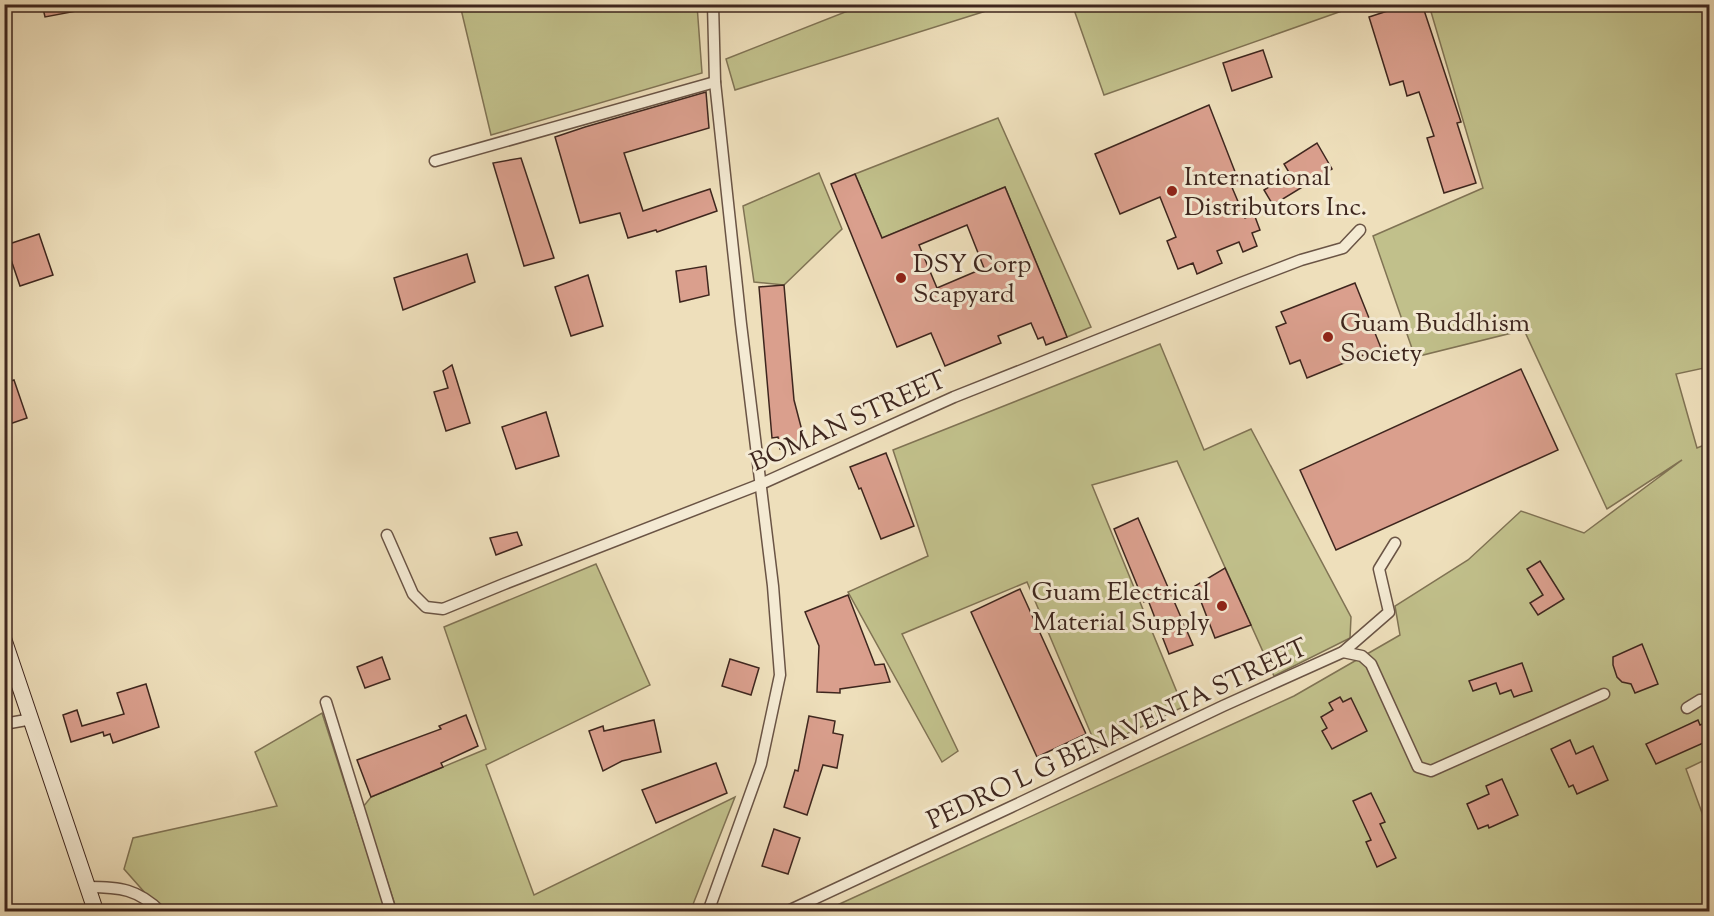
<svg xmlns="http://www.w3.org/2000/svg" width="1714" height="916" font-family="'Sorts Mill Goudy',serif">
<rect width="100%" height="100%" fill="#eedfbb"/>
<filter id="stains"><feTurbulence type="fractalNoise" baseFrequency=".00333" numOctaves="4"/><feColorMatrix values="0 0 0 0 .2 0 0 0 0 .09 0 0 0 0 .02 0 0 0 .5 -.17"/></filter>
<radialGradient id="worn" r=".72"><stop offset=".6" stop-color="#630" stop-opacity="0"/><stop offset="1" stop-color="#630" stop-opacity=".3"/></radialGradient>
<g fill="#c1c08b" stroke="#807354" stroke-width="1.5">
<path d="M1072,4h287v1l-255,90z"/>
<path d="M460,5h237l5,68 -211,62z"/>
<path d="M858,5h147l-270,85 -9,-31 132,-52z"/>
<path d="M1429,5h280v362l-33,7 21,74 12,-5v315l-23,11 23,63v79l-887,1 472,-216 106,-61 -5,-29 73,-46 53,-49 63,22 98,-73 -75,49 -83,-179 -109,27 -42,-121 110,-48z"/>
<path d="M998,118l93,209 -24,10 -62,-150 -123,51 -27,-64z"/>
<path d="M819,173l23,56 -58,56 -30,-3 -11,-76z"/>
<path d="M1160,344l44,106 47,-21 100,188 -1,21 -76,38 -97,-215 -85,24 91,222 -86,41 -70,-166 -125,52 56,117 -16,11 -94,-170 80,-36 -35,-106z"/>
<path d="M596,564l54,121 -164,80 48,130 201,-98 -45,115 -293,-1 -34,-104 8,-10 115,-48 -42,-122z"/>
<path d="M322,713l64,198h-225l-37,-42 9,-31 144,-32 -22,-54z"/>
</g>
<g fill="#da9f8d" stroke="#3e261e" stroke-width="1.5" fill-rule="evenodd">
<path d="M42,4h39l1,6 -37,7z"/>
<path d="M1409,4h13l39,118 -4,1 19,60 -32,10 -17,-55 7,-2 -15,-44 -12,4 -4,-15 -13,4 -21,-68z"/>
<path d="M1263,50l9,27 -40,14 -9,-28z"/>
<path d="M706,92l3,36 -85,25 19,58 67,-22 7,22 -60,21 -1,-2 -28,8 -8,-25 -40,10 -25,-86 30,-10z"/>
<path d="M1209,105l30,77 -8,3 14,33 9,-4 6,16 -8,3 5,13 -14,6 -4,-10 -22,9 5,12 -25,11 -4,-11 -15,6 -11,-28 9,-4 -16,-40 -40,17 -25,-60z"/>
<path d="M1317,143l15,26 -59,36 -9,-15 26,-16 -6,-10z"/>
<path d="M521,158l33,100 -30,8 -31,-103z"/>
<path d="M855,174l27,64 123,-51 62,150 -21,8 -3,-8 -5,2 -7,-16 -33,13 3,7 -56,23 -14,-33 -34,14 -66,-163zM967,225l17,43 -47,20 -18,-43z"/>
<path d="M39,234l14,41 -33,11 -14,-41z"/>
<path d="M467,254l8,28 -72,28 -9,-32z"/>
<path d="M706,266l3,29 -29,7 -4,-31z"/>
<path d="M588,275l15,51 -32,10 -16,-49z"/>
<path d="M1355,283l26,65 -74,30 -7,-18 -10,4 -14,-37 10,-4 -5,-11z"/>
<path d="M784,285l10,115 12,46 -12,4 -14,-1 -2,-12 -6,1 -13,-151z"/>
<path d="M452,365l18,58 -24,8 -12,-39 14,-4 -5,-17z"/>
<path d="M1521,369l37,81 -222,100 -36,-80z"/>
<path d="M14,380l13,38 -23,8v-43z"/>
<path d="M546,412l13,44 -43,13 -14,-42z"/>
<path d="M886,453l28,73 -33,13 -20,-51 -2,1 -9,-22z"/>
<path d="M1138,518l55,127 -24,9 -21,-54 -4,2 -30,-73z"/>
<path d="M517,532l5,13 -26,10 -6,-17z"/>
<path d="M1540,561l24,38 -26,16 -8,-12 13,-8 -16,-26z"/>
<path d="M1225,568l26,57 -36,13 -20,-52z"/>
<path d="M1020,589l66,145 -49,23 -66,-145z"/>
<path d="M848,595l27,70 9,-1 6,18 -50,7v4l-23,-1 2,-46 -14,-34z"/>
<path d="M1642,644l16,40 -23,9 -4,-9 -9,-2 -5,-5 -4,-12v-8z"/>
<path d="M382,657l8,22 -25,9 -8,-21z"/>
<path d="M730,659l29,9 -8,27 -29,-9z"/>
<path d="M1522,663l10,28 -18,6 -3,-7 -11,4 -4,-11 -23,8 -4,-10z"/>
<path d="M146,684l13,43 -46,16 -3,-9 -6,2 -1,-4 -32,10 -8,-27 14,-5 5,16 42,-12 -7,-21z"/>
<path d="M1340,697l3,5 8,-4 16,33 -35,18 -10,-18 5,-3 -6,-11 12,-7 -4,-7z"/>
<path d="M466,715l12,31 -37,17 2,4 -72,30 -14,-37 84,-31 -2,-3z"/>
<path d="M809,716l26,5 -2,12 10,2 -6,33 -14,-3 -16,50 -23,-8 11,-37 3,1z"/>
<path d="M654,720l7,32 -39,9 -19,10 -14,-40 14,-5 1,5z"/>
<path d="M1698,720l2,5 10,-4v19l-54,24 -10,-20z"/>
<path d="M1570,740l6,14 17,-8 15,34 -31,14 -4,-9 -4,2 -18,-38z"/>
<path d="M716,763l11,30 -71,30 -14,-33z"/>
<path d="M1502,779l16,36 -29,13 -1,-3 -10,4 -11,-25 22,-10 -3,-8z"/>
<path d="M1371,793l14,29 -5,2 16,34 -19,9 -11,-25 5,-2 -18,-39z"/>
<path d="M774,829l26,9 -12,36 -26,-8z"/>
</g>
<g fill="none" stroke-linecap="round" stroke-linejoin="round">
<g stroke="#6a5445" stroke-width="13">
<g id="street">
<path d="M435,161l280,-79"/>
<path d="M387,535l26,59 13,13 17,2 61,-25 257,-100 193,-87 287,-114 60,-23 42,-12 17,-18"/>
<path d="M1343,652l19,4 9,8 47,103 13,4 173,-77"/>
<path d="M326,702l65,210"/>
<path d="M1687,708l13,-8 10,-1"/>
<path d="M4,724l28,-5"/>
<path d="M88,887c32,0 50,2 73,25"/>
<path d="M708,912l53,-148 19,-89 -7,-89 -32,-262 -26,-242 -2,-78"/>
<path d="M786,912l225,-105 212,-101 120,-54 46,-40 -10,-43 16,-26"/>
</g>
</g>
<g stroke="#3e261e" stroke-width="17">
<path id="secondary" d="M4,640l92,272"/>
</g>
<use href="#street" stroke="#f4ead3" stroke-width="10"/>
<use href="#secondary" stroke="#f4ead3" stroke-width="15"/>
</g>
<g fill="#8f2418" stroke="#f4ead3" stroke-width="2">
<circle cx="1172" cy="191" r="6"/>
<circle cx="901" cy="278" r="6"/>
<circle cx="1328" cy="337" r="6"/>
<circle cx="1222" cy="606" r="6"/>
</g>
<g text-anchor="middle" stroke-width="6" stroke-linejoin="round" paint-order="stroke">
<g font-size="26" fill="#3e261e" stroke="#f4ead3" text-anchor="start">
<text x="1184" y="185">International<tspan x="1184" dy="30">Distributors Inc.</tspan></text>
<text x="913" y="272">DSY Corp<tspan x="913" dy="30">Scapyard</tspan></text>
<text x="1340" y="331">Guam Buddhism<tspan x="1340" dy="30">Society</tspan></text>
<text x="1210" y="600" text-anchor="end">Guam Electrical<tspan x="1210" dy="30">Material Supply</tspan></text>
</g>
<g font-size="26" fill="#3e261e" stroke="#f4ead3">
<text transform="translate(848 420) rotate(-24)" y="9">BOMAN STREET</text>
<text transform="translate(1117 733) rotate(-25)" y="9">PEDRO L G BENAVENTA STREET</text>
</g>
</g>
<rect width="1714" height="916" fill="none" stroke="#eedfbb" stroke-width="24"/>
<rect x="6" y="6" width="1702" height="904" fill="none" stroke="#3e261e" stroke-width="3"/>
<rect x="12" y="12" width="1690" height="892" fill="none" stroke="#3e261e" stroke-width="1.5"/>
<rect width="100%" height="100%" filter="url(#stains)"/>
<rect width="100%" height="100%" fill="url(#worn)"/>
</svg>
